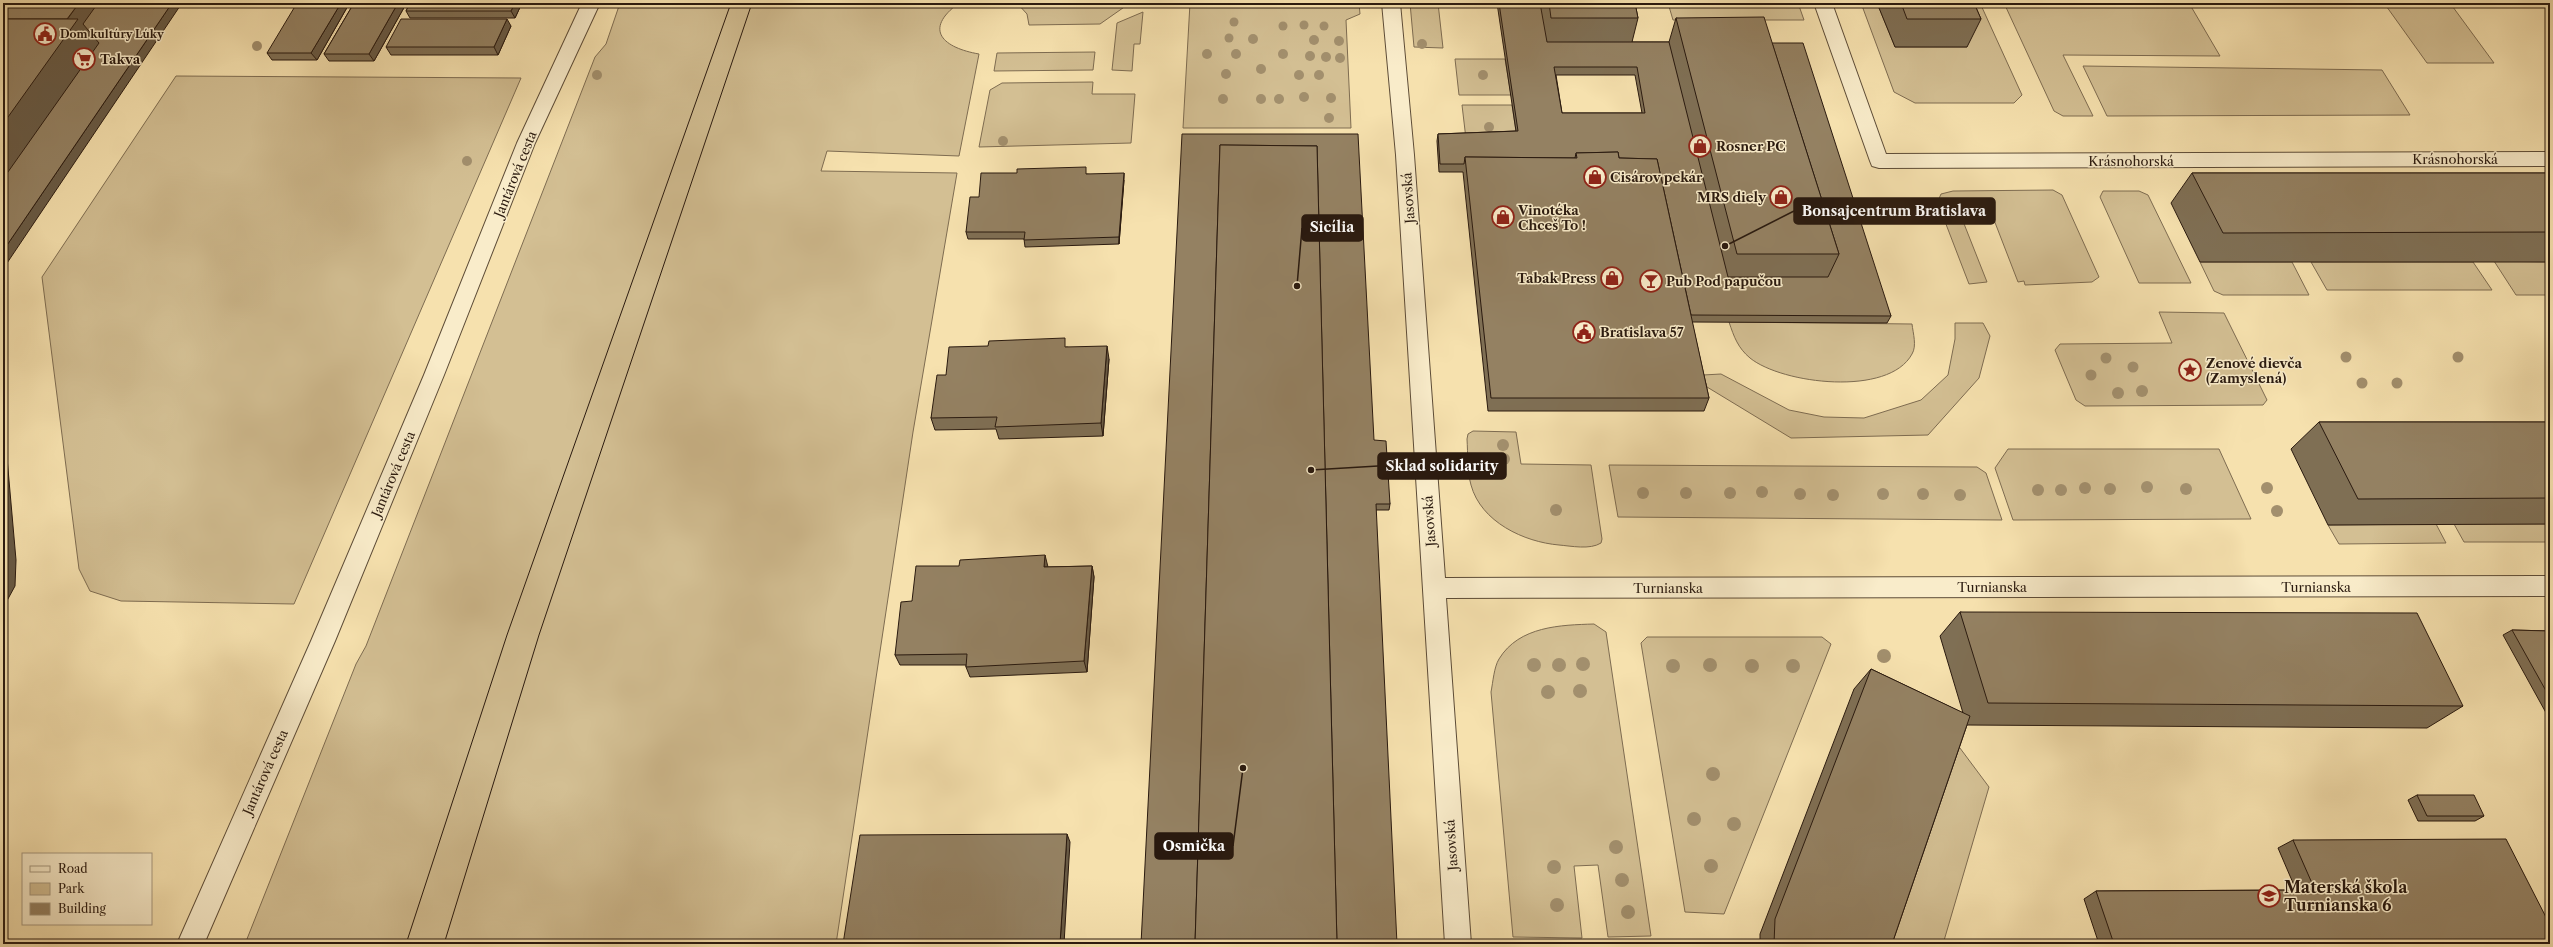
<svg xmlns="http://www.w3.org/2000/svg" width="2553" height="947" font-family="'Libre Caslon Text',serif">
<rect width="100%" height="100%" fill="#f6e1ae"/>
<filter id="stains"><feTurbulence type="fractalNoise" baseFrequency=".005" numOctaves="4"/><feColorMatrix values="0 0 0 0 .2 0 0 0 0 .09 0 0 0 0 .02 0 0 0 .5 -.17"/></filter>
<radialGradient id="worn" r=".72"><stop offset=".6" stop-color="#630" stop-opacity="0"/><stop offset="1" stop-color="#630" stop-opacity=".3"/></radialGradient>
<g fill="#d3bf93" stroke="#7e6c51">
<path d="M620,3h339c-37,27 -15,45 20,51l-20,102 -132,-5 -6,20 136,2 -44,259 -77,512h-591l111,-280 10,-18 229,-589 11,-13z"/>
<path d="M1017,3h113l-30,21 -71,1 -2,-11z"/>
<path d="M1190,3h169l1,11 -14,6 5,108h-168z"/>
<path d="M1410,3h28l5,45 -29,-1z"/>
<path d="M1668,3h130l6,17h-131z"/>
<path d="M1861,3h16l18,44h72l-19,-44h32l42,92 -8,8h-99l-21,-11z"/>
<path d="M2004,3h185l31,53 -157,-1 30,61h-30l-9,-5z"/>
<path d="M2384,3h66l44,60h-67z"/>
<path d="M1143,12l-3,32h-6l-2,27 -20,-1 5,-47z"/>
<path d="M1095,52l-2,18 -99,1 3,-18z"/>
<path d="M1455,59h50l6,36h-52z"/>
<path d="M2083,66l299,4 28,45 -303,1z"/>
<path d="M176,76l345,2 -227,526 -173,-3 -31,-10 -11,-22 -37,-292z"/>
<path d="M1093,82l-1,12h43l-4,49 -152,4 11,-57 12,-7z"/>
<path d="M1462,105h50l5,33 -51,1z"/>
<path d="M2053,190l9,5 37,82 -7,5 -67,3 -1,-4 -6,1 -29,-75 -32,-1 30,76 -18,2 -30,-78 -1,-5 3,-7 12,-3z"/>
<path d="M2103,191h36l9,4 43,88h-52l-39,-86z"/>
<path d="M2494,261l56,1v33h-34z"/>
<path d="M2200,262h92l17,33h-86l-9,-4z"/>
<path d="M2311,262h162l19,28h-165z"/>
<path d="M2159,312l65,1 43,87 -4,5 -178,1 -9,-6 -21,-50 5,-6 112,-1z"/>
<path d="M1729,322l183,2c1,9 5,22 0,30 -23,43 -130,30 -162,4 -12,-10 -16,-21 -21,-36z"/>
<path d="M1955,323h28l7,13 -11,42 -51,57 -137,3 -84,-51 -4,-12 18,-1 68,36 35,7 40,1 57,-18 27,-25 7,-36z"/>
<path d="M1473,431l43,1 5,32 70,1 11,74 -1,4c-11,7 -30,3 -42,2 -35,-3 -78,-23 -88,-60 -4,-14 -3,-31 -4,-46l1,-5z"/>
<path d="M2008,449h211l32,70 -238,1 -18,-52z"/>
<path d="M1609,465l368,2 9,6 16,47 -384,-3z"/>
<path d="M2436,524l10,19 -107,1 -11,-19z"/>
<path d="M2454,524h96v18h-86z"/>
<path d="M1594,624l12,8 45,304 -43,1 -10,-72 -24,1 8,72 -69,-1 -22,-245c2,-10 3,-25 8,-33 20,-33 62,-34 95,-35z"/>
<path d="M1647,637h175l9,7 -107,270 -39,-2 -44,-269z"/>
<path d="M1951,736l38,51 -46,157h-64z"/>
</g>
<g fill="none" stroke-linecap="round" stroke-linejoin="round">
<g stroke="#5d4c37" stroke-width="2">
<g id="minor">
<path d="M1382,3h18l14,152 31,423 1105,-2v20l-1104,2 25,346h-26l-49,-789z"/>
<path d="M1814,3h18l54,151 664,-2v14l-671,2 -7,-2 -2,-5z"/>
</g>
</g>
<g stroke="#5d4c37" stroke-width="2">
<path id="tertiary" d="M582,3h18l-65,140 -91,232 -109,266 -131,303h-27l134,-303 113,-266 93,-232z"/>
</g>
<use href="#minor" fill="#f9ecca" fill-rule="evenodd"/>
<use href="#tertiary" fill="#f9ecca" fill-rule="evenodd"/>
<g stroke="#2a1a0f" stroke-width="1">
<path d="M406,944l101,-309 224,-632"/>
<path d="M444,944l95,-309 213,-632"/>
</g>
</g>
<g fill="#a28f6d">
<circle cx="1234" cy="22" r="4.5"/>
<circle cx="1304" cy="25" r="4.5"/>
<circle cx="1283" cy="26" r="4.5"/>
<circle cx="1324" cy="26" r="4.5"/>
<circle cx="1229" cy="38" r="4.5"/>
<circle cx="1253" cy="39" r="5"/>
<circle cx="1314" cy="40" r="5"/>
<circle cx="1339" cy="41" r="5"/>
<circle cx="1422" cy="44" r="5"/>
<circle cx="257" cy="46" r="5"/>
<circle cx="1207" cy="54" r="5"/>
<circle cx="1236" cy="54" r="5"/>
<circle cx="1283" cy="54" r="5"/>
<circle cx="1310" cy="56" r="5"/>
<circle cx="1326" cy="57" r="5"/>
<circle cx="1340" cy="58" r="5"/>
<circle cx="1261" cy="69" r="5"/>
<circle cx="1226" cy="74" r="5"/>
<circle cx="597" cy="75" r="5"/>
<circle cx="1299" cy="75" r="5"/>
<circle cx="1319" cy="75" r="5"/>
<circle cx="1483" cy="75" r="5"/>
<circle cx="1304" cy="97" r="5"/>
<circle cx="1331" cy="98" r="5"/>
<circle cx="1223" cy="99" r="5"/>
<circle cx="1261" cy="99" r="5"/>
<circle cx="1279" cy="99" r="5"/>
<circle cx="1329" cy="118" r="5"/>
<circle cx="1489" cy="127" r="5"/>
<circle cx="1003" cy="141" r="5"/>
<circle cx="467" cy="161" r="5"/>
<circle cx="2346" cy="357" r="5.5"/>
<circle cx="2458" cy="357" r="5.5"/>
<circle cx="2106" cy="358" r="5.5"/>
<circle cx="2133" cy="367" r="5.5"/>
<circle cx="2091" cy="375" r="5.5"/>
<circle cx="2362" cy="383" r="5.5"/>
<circle cx="2397" cy="383" r="5.5"/>
<circle cx="2142" cy="391" r="6"/>
<circle cx="2118" cy="393" r="6"/>
<circle cx="1503" cy="445" r="6"/>
<circle cx="1504" cy="459" r="6"/>
<circle cx="2147" cy="487" r="6"/>
<circle cx="2085" cy="488" r="6"/>
<circle cx="2267" cy="488" r="6"/>
<circle cx="2110" cy="489" r="6"/>
<circle cx="2186" cy="489" r="6"/>
<circle cx="2038" cy="490" r="6"/>
<circle cx="2061" cy="490" r="6"/>
<circle cx="1762" cy="492" r="6"/>
<circle cx="1643" cy="493" r="6"/>
<circle cx="1686" cy="493" r="6"/>
<circle cx="1730" cy="493" r="6"/>
<circle cx="1800" cy="494" r="6"/>
<circle cx="1883" cy="494" r="6"/>
<circle cx="1923" cy="494" r="6"/>
<circle cx="1833" cy="495" r="6"/>
<circle cx="1960" cy="495" r="6"/>
<circle cx="1556" cy="510" r="6"/>
<circle cx="2277" cy="511" r="6"/>
<circle cx="1884" cy="656" r="7"/>
<circle cx="1583" cy="664" r="7"/>
<circle cx="1534" cy="665" r="7"/>
<circle cx="1559" cy="665" r="7"/>
<circle cx="1710" cy="665" r="7"/>
<circle cx="1673" cy="666" r="7"/>
<circle cx="1752" cy="666" r="7"/>
<circle cx="1793" cy="666" r="7"/>
<circle cx="1580" cy="691" r="7"/>
<circle cx="1548" cy="692" r="7"/>
<circle cx="1713" cy="774" r="7"/>
<circle cx="1694" cy="819" r="7"/>
<circle cx="1734" cy="824" r="7"/>
<circle cx="1616" cy="847" r="7"/>
<circle cx="1711" cy="866" r="7"/>
<circle cx="1554" cy="867" r="7"/>
<circle cx="1622" cy="880" r="7"/>
<circle cx="1557" cy="905" r="7"/>
<circle cx="1628" cy="912" r="7"/>
</g>
<g fill="#7f6f54" stroke="#2a1a0f" fill-rule="evenodd">
<path d="M354,3h51l1,1 -32,57h-45l-5,-7z"/>
<path d="M410,3h112l-7,15h-105l-4,-7z"/>
<path d="M1497,3h138l3,15 -6,24h37l7,-24 96,25 119,273 -4,7 -195,-1 17,76 -5,13h-216l-25,-239h-24l-2,-31 1,-7 78,-3zM1556,75h79l7,38h-80z"/>
<path d="M1877,3h97l7,16 -14,28h-72z"/>
<path d="M349,4l-32,56h-45l-5,-7z"/>
<path d="M511,26l-13,29h-107l-5,-8z"/>
<path d="M2192,173h358v89h-350l-29,-59z"/>
<path d="M1087,174l37,6 -5,64 -94,3 -1,-8h-56l-2,-7 13,-35z"/>
<path d="M1067,347l42,12 -6,77 -104,3 -3,-10 -61,1 -4,-12 15,-43z"/>
<path d="M2319,422h231v102l-222,1 -37,-76z"/>
<path d="M1374,440l16,64 -1,6h-13l-235,434z"/>
<path d="M1092,566l2,11 -7,95 -117,5 -4,-10v-2h-66l-5,-10 17,-54 136,-34z"/>
<path d="M1960,612l503,94 -36,22 -460,-3 -75,219h-132v-10l94,-245 17,-20 92,44 -23,-77z"/>
<path d="M2512,630l38,1v89l-47,-85z"/>
<path d="M2417,795l67,21 -9,5h-57l-10,-21z"/>
<path d="M2293,840l257,104h-451l-15,-45 12,-8 200,-1 -18,-42z"/>
</g>
<g fill="#685a45" stroke="#2a1a0f">
<path d="M79,3h30l-4,47 -102,147v-73l56,-93z"/>
<path d="M172,3h10l-179,266v-18z"/>
<path d="M341,3h8v1l-32,56 -6,-7z"/>
<path d="M398,3h7l1,1 -32,57 -5,-7z"/>
<path d="M515,3h7l-7,15 -4,-7z"/>
<path d="M507,19l4,7 -13,29 -4,-8z"/>
<path d="M1124,173v7l-5,64v-7z"/>
<path d="M1107,346l2,13 -6,77 -2,-13z"/>
<path d="M3,412l13,148 -1,26 -12,22z"/>
<path d="M1045,555l3,12h-4z"/>
<path d="M1092,566l2,11 -7,95 -3,-11z"/>
<path d="M1067,834l3,8 -6,102h-4z"/>
</g>
<g fill="#948162" stroke="#2a1a0f" fill-rule="evenodd">
<path d="M3,3h76l-12,16h-64z"/>
<path d="M98,3h74l-169,248v-72l96,-136 -16,-19z"/>
<path d="M297,3h44l-30,50h-44z"/>
<path d="M354,3h44l-29,51h-45z"/>
<path d="M410,3h105l-4,8h-105z"/>
<path d="M1499,3h41l7,39h122l59,235h100l11,-23 -67,-211h31l88,273 -200,-1 -34,-156 -38,-1 -1,-6 -42,1 -1,5 -110,-1 -1,7h-24l-2,-30 80,-3zM1554,67h83l8,46h-83z"/>
<path d="M1549,3h86l3,15h-87z"/>
<path d="M1901,3h73l7,16h-74z"/>
<path d="M1764,17l75,237h-102l-61,-236z"/>
<path d="M3,19h75l-75,105z"/>
<path d="M401,19h106l-13,28h-108z"/>
<path d="M1182,134h176l16,306 12,1 4,63h-14l21,440h-60l-20,-798 -97,-1 -25,799h-54z"/>
<path d="M1220,145l97,1 20,798h-142z"/>
<path d="M1618,152l1,6 38,1 52,239h-218l-26,-241 112,1 -1,-5z"/>
<path d="M1086,167v7l38,-1 -5,64 -95,3 1,-8h-59l4,-35h9l2,-24h36v-4z"/>
<path d="M2192,173h358v59l-327,1z"/>
<path d="M1065,338v9l42,-1 -6,77 -106,4 2,-10 -66,1 6,-43h9l3,-28 39,-1 1,-5z"/>
<path d="M2319,422h231v76l-192,1z"/>
<path d="M3,504l4,50 -1,26 -3,6z"/>
<path d="M1045,555l-1,12 48,-1 -8,95 -118,6 1,-13 -72,1 6,-53 11,-1 4,-35h43l1,-6z"/>
<path d="M1960,612l457,1 46,93 -475,-3z"/>
<path d="M2512,630l38,1v67z"/>
<path d="M1871,669l99,47 -78,228h-118l1,-25z"/>
<path d="M2417,795h57l10,21h-57z"/>
<path d="M1067,834l-7,110h-217l17,-109z"/>
<path d="M2506,839l44,86v19h-436l-18,-53 219,-1 -22,-50z"/>
</g>
<defs>
<g id="civic-ring" transform="scale(1.15)"><circle r="9.5" fill="#f9ecca" stroke="#8f2418" stroke-width="1.5"/><path d="M-.6-6.5H3V-4.5H.6V-3L4-1V1h2V6H-6V1h2V-1L-.6-3ZM-1.2 2.5V6h2.4V2.5Z" fill="#8f2418"/></g>
<g id="supermarket-ring" transform="scale(1.15)"><circle r="9.5" fill="#f9ecca" stroke="#8f2418" stroke-width="1.5"/><path d="M-6-5.5h2.5l.6 2H6L4.5 2H-2.5L-4.4-4H-6ZM-1.5 3.2a1.3 1.3 0 1 0 .1 0ZM3 3.2a1.3 1.3 0 1 0 .1 0Z" fill="#8f2418"/></g>
<g id="shop-ring" transform="scale(1.15)"><circle r="9.5" fill="#f9ecca" stroke="#8f2418" stroke-width="1.5"/><path d="M-5-2.5h2.3a2.7 3.5 0 0 1 5.4 0H5L5.5 6h-11ZM-1.5-2.5h3a1.5 2.3 0 0 0-3 0Z" fill="#8f2418"/></g>
<g id="bar-ring" transform="scale(1.15)"><circle r="9.5" fill="#f9ecca" stroke="#8f2418" stroke-width="1.5"/><path d="M-6-5H6L.8 .8V4.5H3.5V6h-7V4.5H-.8V.8Z" fill="#8f2418"/></g>
<g id="sight-ring" transform="scale(1.15)"><circle r="9.5" fill="#f9ecca" stroke="#8f2418" stroke-width="1.5"/><path d="M0-6L1.8-2.2L6-1.7L2.9 1.2L3.7 5.4L0 3.3L-3.7 5.4L-2.9 1.2L-6-1.7L-1.8-2.2Z" fill="#8f2418"/></g>
<g id="school-ring" transform="scale(1.15)"><circle r="9.5" fill="#f9ecca" stroke="#8f2418" stroke-width="1.5"/><path d="M0-5L7-2L0 1L-7-2ZM-4 1L0 2.5L4 1V4Q0 6-4 4Z" fill="#8f2418"/></g>
</defs>
<g fill-rule="evenodd">
<use href="#civic-ring" x="45" y="34"/>
<use href="#supermarket-ring" x="84" y="59"/>
<use href="#shop-ring" x="1700" y="146"/>
<use href="#shop-ring" x="1595" y="177"/>
<use href="#shop-ring" x="1781" y="197"/>
<use href="#shop-ring" x="1503" y="217"/>
<use href="#shop-ring" x="1612" y="278"/>
<use href="#bar-ring" x="1651" y="281"/>
<use href="#civic-ring" x="1584" y="332"/>
<use href="#sight-ring" x="2190" y="370"/>
<use href="#school-ring" x="2269" y="896"/>
</g>
<g text-anchor="middle" stroke-width="3" stroke-linejoin="round" paint-order="stroke">
<g font-size="11" font-weight="bold" fill="#2a1a0f" stroke="#f9ecca" text-anchor="start">
<text x="60" y="38">Dom kultúry Lúky</text>
</g>
<g font-size="13" font-weight="bold" fill="#2a1a0f" stroke="#f9ecca" text-anchor="start">
<text x="100" y="64">Takva</text>
<text x="1716" y="151">Rosner PC</text>
<text x="1610" y="182">Cisárov pekár</text>
<text x="1766" y="202" text-anchor="end">MRS diely</text>
<text x="1518" y="215">Vinotéka<tspan x="1518" dy="15">Chceš To !</tspan></text>
<text x="1596" y="283" text-anchor="end">Tabak Press</text>
<text x="1666" y="286">Pub Pod papučou</text>
<text x="1600" y="337">Bratislava 57</text>
<text x="2206" y="368">Zenové dievča<tspan x="2206" dy="15">(Zamyslená)</tspan></text>
</g>
<g font-size="13" fill="#2a1a0f" stroke="#f9ecca">
<text x="2455" y="164">Krásnohorská</text>
<text x="2131" y="166">Krásnohorská</text>
<text transform="translate(515 174) rotate(-68)" y="5">Jantárová cesta</text>
<text transform="translate(1408 198) rotate(-94)" y="5">Jasovská</text>
<text transform="translate(393 474) rotate(-67)" y="5">Jantárová cesta</text>
<text transform="translate(1429 521) rotate(-94)" y="5">Jasovská</text>
<text x="1992" y="592">Turnianska</text>
<text x="2316" y="592">Turnianska</text>
<text x="1668" y="593">Turnianska</text>
<text transform="translate(265 772) rotate(-66)" y="5">Jantárová cesta</text>
<text transform="translate(1451 845) rotate(-94)" y="5">Jasovská</text>
</g>
<g font-size="16" font-weight="bold" fill="#2a1a0f" stroke="#f9ecca" text-anchor="start">
<text x="2284" y="893">Materská škola<tspan x="2284" dy="18">Turnianska 6</tspan></text>
</g>
</g>
<path fill="none" stroke="#2a1a0f" stroke-width="1.5" d="M1725 246L1794 211M1297 286L1302 228M1311 470L1378 466M1243 768L1233 846"/>
<g fill="#2a1a0f" stroke="#f9ecca" stroke-width="1.5">
<circle cx="1725" cy="246" r="4"/>
<circle cx="1297" cy="286" r="4"/>
<circle cx="1311" cy="470" r="4"/>
<circle cx="1243" cy="768" r="4"/>
</g>
<g fill="#2a1a0f" stroke="#2a1a0f" stroke-width="1.5">
<rect x="1794" y="198" width="201" height="26" rx="4"/>
<rect x="1302" y="215" width="61" height="26" rx="4"/>
<rect x="1378" y="453" width="128" height="26" rx="4"/>
<rect x="1155" y="833" width="78" height="26" rx="4"/>
</g>
<g font-size="14" text-anchor="middle" font-weight="bold" fill="#fff">
<text x="1894" y="216">Bonsajcentrum Bratislava</text>
<text x="1332" y="232">Sicília</text>
<text x="1442" y="471">Sklad solidarity</text>
<text x="1194" y="851">Osmička</text>
</g>
<rect width="2553" height="947" fill="none" stroke="#f6e1ae" stroke-width="16"/>
<rect x="4" y="4" width="2545" height="939" fill="none" stroke="#2a1a0f" stroke-width="2"/>
<rect x="8" y="8" width="2537" height="931" fill="none" stroke="#2a1a0f"/>
<rect x="22" y="853" width="130" height="72" fill="#f9ecca" stroke="#a6987f"/>
<rect x="30" y="866" width="20" height="6" fill="#f9ecca" stroke="#a6987f"/>
<text x="58" y="873" font-size="12" fill="#2a1a0f">Road</text>
<rect x="30" y="883" width="20" height="12" fill="#d3bf93" stroke="#a6987f"/>
<text x="58" y="893" font-size="12" fill="#2a1a0f">Park</text>
<rect x="30" y="903" width="20" height="12" fill="#948162" stroke="#a6987f"/>
<text x="58" y="913" font-size="12" fill="#2a1a0f">Building</text>
<rect width="100%" height="100%" filter="url(#stains)"/>
<rect width="100%" height="100%" fill="url(#worn)"/>
</svg>
